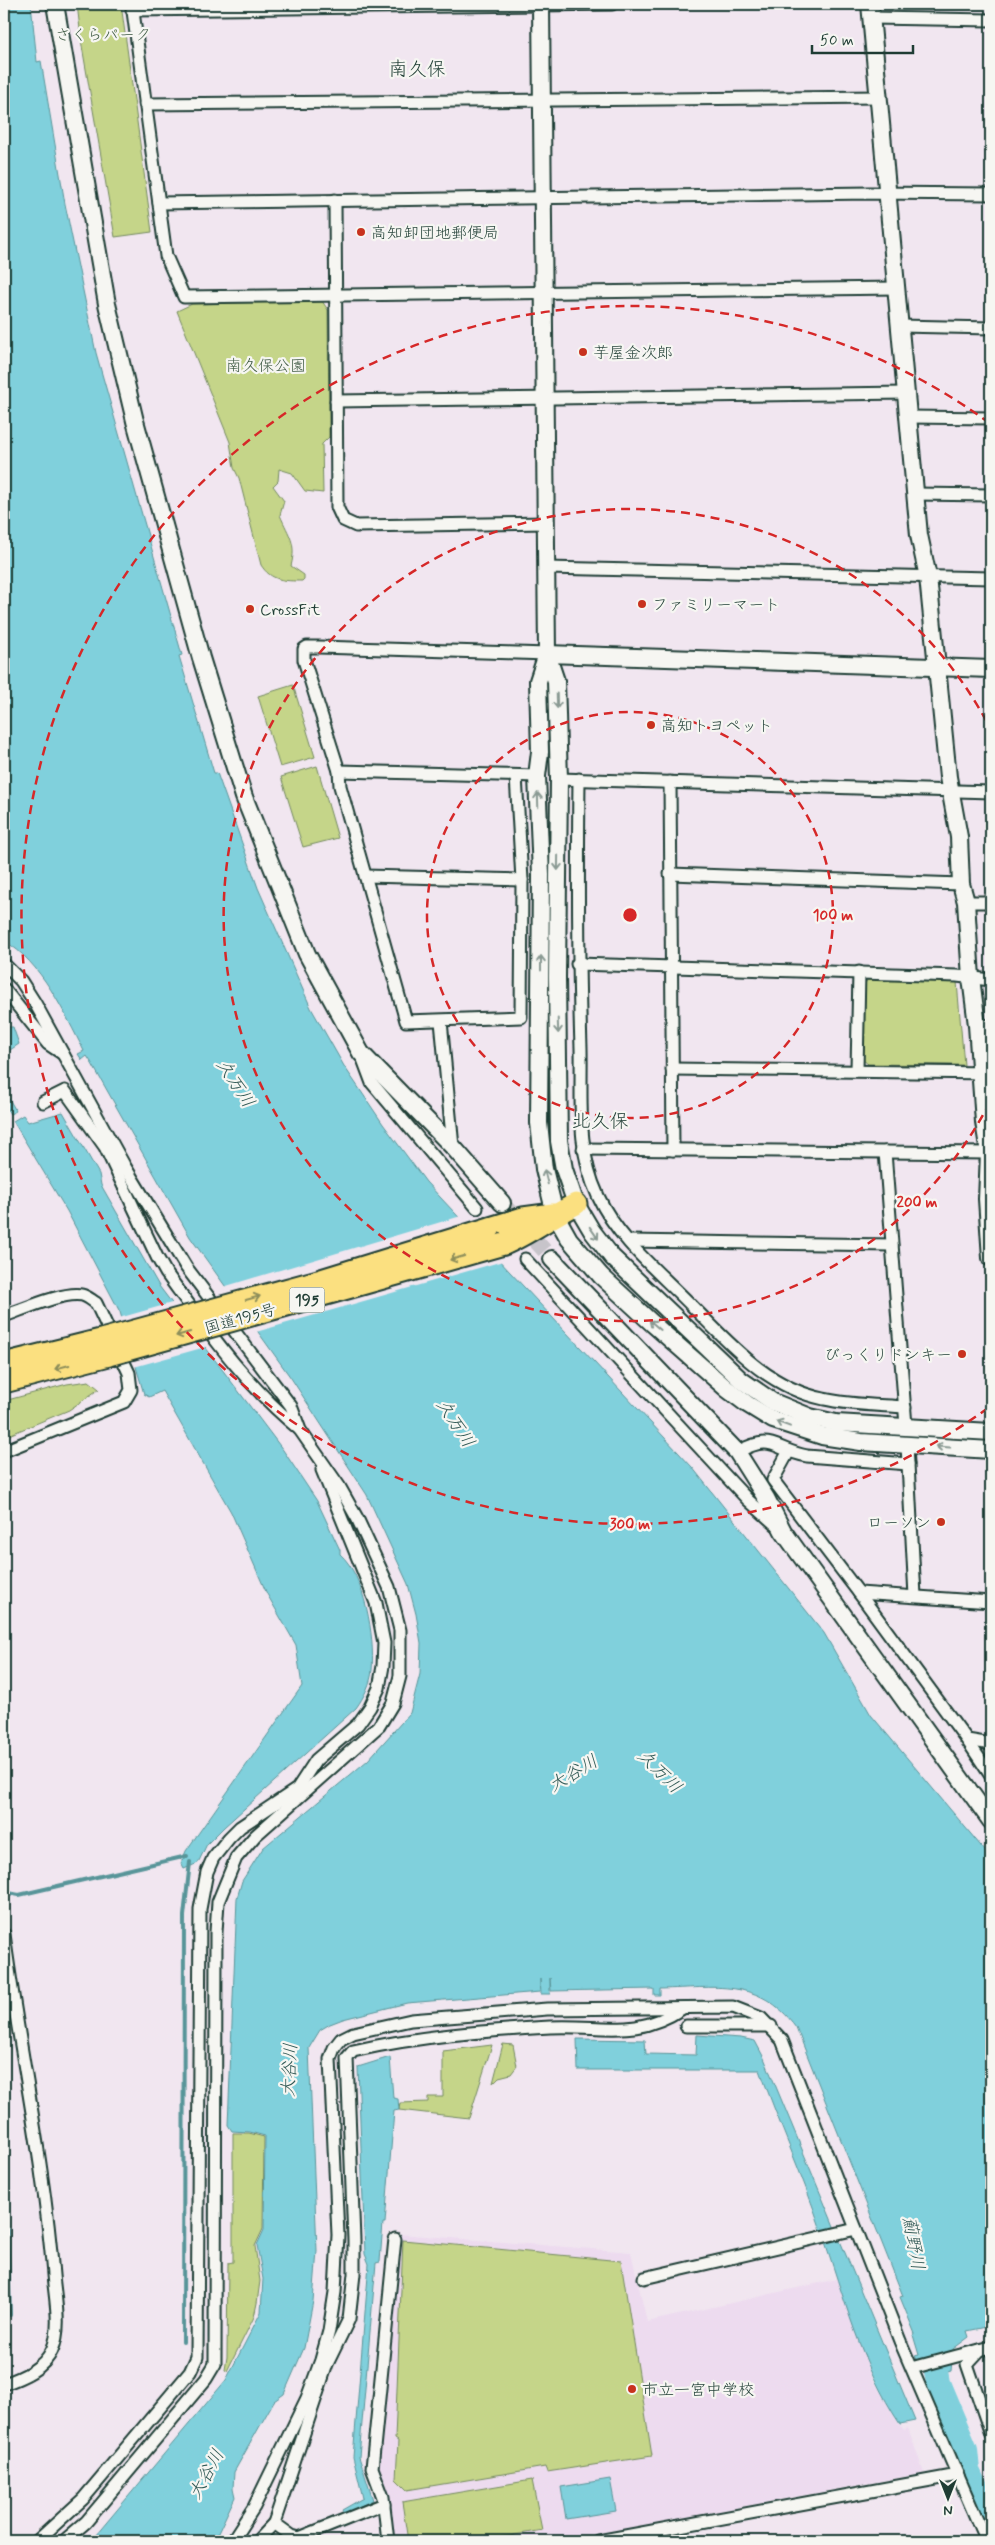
<svg xmlns="http://www.w3.org/2000/svg" width="995" height="2545" font-family="Mynerve,'Klee One',sans-serif">
<rect width="100%" height="100%" fill="#f1e6f0"/>
<filter id="ink" filterUnits="userSpaceOnUse"><feTurbulence type="fractalNoise" baseFrequency=".02" numOctaves="2"/><feDisplacementMap in="SourceGraphic" scale="10" xChannelSelector="R" yChannelSelector="G"/><feConvolveMatrix kernelMatrix="1 2 1 2 8 2 1 2 1" color-interpolation-filters="sRGB"/></filter>
<g filter="url(#ink)">
<path fill="#eddbef" d="M399,2234l232,18 16,70 190,-43 36,100 26,45 5,6 4,-2 16,45 -368,68h-161l-7,-51 -10,-22z"/>
<g fill="#c5d589" stroke="#72895e">
<path d="M77,4h44l31,228 -37,5 -33,-191z"/>
<path d="M322,301l6,9 1,127 -7,7 1,49 -18,-2 -13,-18 -13,-4 -1,12 -5,5 11,15 -4,14c9,21 17,28 11,51l13,9v4l-2,2c-17,0 -31,0 -41,-16l-22,-87 -5,-10 -4,-26 -53,-131 15,-7z"/>
<path d="M293,685l22,72 -35,10 -22,-71z"/>
<path d="M317,766l21,72 -35,9 -22,-70z"/>
<path d="M868,979l89,3 7,83 -96,-1 -5,-4 1,-75z"/>
<path d="M89,1381l10,8 -30,21 -65,27v-36l63,-17z"/>
<path d="M503,2044l10,1 4,21 -6,8 -12,3 -6,6z"/>
<path d="M492,2045l-23,73 -70,-8 1,-7 28,-1v-5h15v-46z"/>
<path d="M233,2133h16l15,4 -1,92 -8,17 5,35 -3,22 -3,14 -27,54 -2,-1 2,-13 1,-94 5,-1z"/>
<path d="M403,2240l218,21 31,195 -105,16 -2,-5 -138,23 -11,-11 2,-38 -3,-2z"/>
<path d="M532,2480l10,50 -60,11h-74l-6,-39z"/>
</g>
<g fill="#80d0dc" stroke="#599599">
<path d="M4,4h27l6,58 4,-1 24,143 31,149 86,302 -3,1 35,117h3l41,115 53,120 33,58 39,58 43,58 266,285 132,166 47,82 120,143v468l-24,5 2,6 -16,12 -2,22 -23,6 -13,-21 4,-1 -6,-20 2,-1 -15,-37 3,-1 -107,-269c-37,-50 -81,-39 -136,-38v6h-6v-6l-103,2 -1,-13v16h-9l-1,-15v13l-133,11 -64,16 -13,5 -10,6 -11,18 8,203 -4,50 -9,47 -20,46 -10,7 -40,71 -1,16 2,9 -17,36 -8,8h-119l135,-161 35,-68 2,-33 -6,-34 7,-15 1,-94 -15,-4 -18,-1 -4,-6 9,-227 5,-17 21,-33 105,-88 42,-47 10,-39 1,-31 -5,-29 -8,-30 -41,-89 -76,-117 -101,-141 -99,-175 -4,-6 -5,4 -4,-6 6,-3c-19,-37 -43,-90 -80,-110z"/>
<path d="M4,1027h9l6,17 -12,8 -3,7z"/>
<path d="M4,1090l12,21 -6,3 -6,-10z"/>
<path d="M63,1112l36,62 2,11 58,101 124,164 34,51 23,49v4c25,22 35,83 32,116 -1,13 -8,27 -16,38l-132,119 -17,17 -9,19 -14,6 -3,-6 5,-12 116,-165 -6,-41 -29,-51 -36,-82 -69,-121 -13,6 -5,-3 -24,-82 -53,-101 -54,-90 10,-6 5,7z"/>
<path d="M697,2035l44,3 14,3 9,17 151,363 -15,3c-39,-59 -56,-127 -79,-194 -18,-54 -42,-106 -61,-160h-182l-1,-31 68,1 1,14 50,1z"/>
<path d="M390,2057l3,41 5,1 1,11 -5,1 -9,112h-2l-3,39 -4,1 -17,194 14,43 -29,14 -2,-4 21,-12 -10,-41 16,-193 -4,-10 -7,-187z"/>
<path d="M610,2479l6,32 -50,8 -5,-32z"/>
</g>
<g fill="#f1e6f0">
<path d="M461,1216l42,45 -247,71 -33,-45z"/>
<path d="M175,1302l34,44 -75,21 -15,-49z"/>
</g>
<g fill="none" stroke-linecap="round" stroke-linejoin="round">
<g stroke="#599599" stroke-width="4">
<path d="M4,1892l15,3 168,-39"/>
<path d="M4,2160v40"/>
<path d="M4,2201l3,23 3,91"/>
<path d="M183,2342l1,-426 6,-54"/>
</g>
<path stroke="#80d0dc" stroke-width="24" d="M931,2342l7,41 28,67 2,21 23,48"/>
<path stroke="#c7c4ca" stroke-width="16" stroke-dasharray="16 8" stroke-linecap="butt" d="M502,1203l50,56"/>
<g stroke="#1f3d34" stroke-width="15">
<g id="street">
<path d="M132,4l34,252 18,41 713,-9"/>
<path d="M132,10l480,-6"/>
<path d="M872,18l119,2"/>
<path d="M145,104l735,-7"/>
<path d="M335,200l2,307 6,13 13,6 190,-3"/>
<path d="M159,203l712,-10 120,1"/>
<path d="M900,326l91,2"/>
<path d="M336,401l571,-8"/>
<path d="M909,417l82,1"/>
<path d="M915,494l76,1"/>
<path d="M546,568l445,10"/>
<path d="M339,771l198,5"/>
<path d="M516,776l6,104 -1,137 -115,4 -66,-235 -1,-15 -35,-111v-11l3,-2h12l228,7"/>
<path d="M559,779l432,13"/>
<path d="M579,779c-1,90 -1,179 2,269 1,51 -5,101 17,148 20,44 62,77 95,111 38,38 75,81 131,92 26,6 54,6 81,8"/>
<path d="M670,782l3,368"/>
<path d="M670,874l291,10"/>
<path d="M365,876l157,4"/>
<path d="M966,902h25"/>
<path d="M4,964l17,17 14,22 89,162 62,102 105,139 9,24 39,56 18,32 32,69 11,43v46l-7,27 -14,23 -124,110 -19,22 -18,44 -2,30 -1,432 -9,15 -120,143 -22,19"/>
<path d="M577,964l380,12 34,4"/>
<path d="M4,989l44,55 15,10"/>
<path d="M441,1021l12,126"/>
<path d="M977,1025l14,1"/>
<path d="M363,1059l9,24 105,125"/>
<path d="M672,1069l319,4"/>
<path d="M857,1070l2,-98"/>
<path d="M43,1102l22,-11 40,56 52,110 9,16c41,56 79,112 133,156"/>
<path d="M583,1149l406,4"/>
<path d="M885,1152l21,274"/>
<path d="M629,1241l263,4"/>
<path d="M525,1259l223,241 28,25"/>
<path d="M4,1316c18,-6 60,-25 78,-21 5,1 9,5 14,8l33,70 2,17 -7,12 -120,49"/>
<path d="M907,1445l8,151"/>
<path d="M789,1451l-16,29 86,113 108,147 24,4"/>
<path d="M737,1452c37,-19 35,-3 70,4l101,8"/>
<path d="M859,1593l132,9"/>
<path d="M967,1740l24,36"/>
<path d="M4,1934c15,114 40,227 49,341 2,23 9,54 -1,75 -8,19 -31,28 -48,34"/>
<path d="M686,2026h85"/>
<path d="M644,2278l212,-49"/>
<path d="M980,2350l-13,14 24,70"/>
<path d="M912,2368l79,-21"/>
<path d="M384,2504l-85,34 -7,-2 -18,-13 53,-159 22,-45 5,-45v-34l-7,-182 6,-7c65,-15 131,-20 197,-24 53,-3 84,13 133,-19"/>
<path d="M37,2541l46,-42 107,-127 7,-15 3,-448 7,-37 6,-14 16,-20 11,-11 57,-38 19,-29 42,-36 12,-17 9,-19 4,-22 1,-23 -8,-40 -54,-133"/>
<path d="M232,2541l22,-34 53,-109 14,-38 8,-29 6,-39 3,-57 -8,-176 4,-11 7,-9 12,-6 58,-13 136,-11 186,-2 28,11 21,22 118,301 86,200"/>
<path d="M257,2541l17,-18"/>
<path d="M388,2541l-5,-44 -11,-29 23,-229"/>
<path d="M598,2541l360,-66"/>
</g>
</g>
<g stroke="#1f3d34" stroke-width="20">
<g id="secondary">
<path d="M55,4l52,300 28,117 66,237 43,139 63,157 54,99 92,94 49,56"/>
<path d="M541,4l6,650 9,27 3,98 -2,198 2,164 5,28 12,35 16,27 20,26 129,123 32,22 37,15 26,6 155,9"/>
<path d="M870,4l49,531 9,42 20,200 11,60 2,47 5,18 5,76 6,47 7,97 5,31 -2,46 4,59"/>
<path d="M547,654l-9,27 2,71 -3,24 4,99 -2,248 5,46 11,45 14,25 32,37 52,48 74,65 20,15 26,16 49,16 39,6 130,8"/>
<path d="M547,654l444,15"/>
<path d="M552,1259l185,193 29,46 17,33 208,290"/>
</g>
</g>
<g stroke="#1f3d34" stroke-width="25">
<g id="highway">
<path d="M490,1228l33,-10 30,-4"/>
<path d="M504,1244c26,-11 47,-28 72,-40"/>
<path d="M4,1364l101,-25"/>
<path d="M4,1382l105,-27"/>
</g>
</g>
<use href="#street" stroke="#f6f6f2" stroke-width="11"/>
<use href="#secondary" stroke="#f6f6f2" stroke-width="16"/>
<use href="#highway" stroke="#fbe080" stroke-width="21"/>
<g stroke="#1f3d34" stroke-width="25" stroke-linecap="butt">
<g id="highway-bridge">
<path d="M105,1339l213,-58 172,-53"/>
<path d="M109,1355l395,-111"/>
</g>
</g>
<use href="#highway-bridge" stroke="#fbe080" stroke-width="21"/>
</g>
<defs><path id="oneway-shaft" d="M-6 0H5M1.5-3L5.5 0L1.5 3" fill="none" stroke-width="1.6" stroke-linecap="round" stroke-linejoin="round" transform="scale(1.25)"/></defs>
<g stroke="#8a9a93">
<use href="#oneway-shaft" transform="translate(557 701) rotate(88)"/>
<use href="#oneway-shaft" transform="translate(538 800) rotate(-92)"/>
<use href="#oneway-shaft" transform="translate(558 863) rotate(91)"/>
<use href="#oneway-shaft" transform="translate(541 963) rotate(-90)"/>
<use href="#oneway-shaft" transform="translate(558 1026) rotate(88)"/>
<use href="#oneway-shaft" transform="translate(546 1177) rotate(-104)"/>
<use href="#oneway-shaft" transform="translate(594 1233) rotate(55)"/>
<use href="#oneway-shaft" transform="translate(655 1325) rotate(-139)"/>
<use href="#oneway-shaft" transform="translate(783 1424) rotate(-159)"/>
<use href="#oneway-shaft" transform="translate(943 1447) rotate(-176)"/>
</g>
<g stroke="#8d8e5a">
<use href="#oneway-shaft" transform="translate(457 1258) rotate(164)"/>
<use href="#oneway-shaft" transform="translate(253 1298) rotate(-15)"/>
<use href="#oneway-shaft" transform="translate(183 1334) rotate(164)"/>
<use href="#oneway-shaft" transform="translate(62 1367) rotate(165)"/>
</g>
</g>
<g fill="none" stroke="#d62828" stroke-width="2.5" stroke-dasharray="9 6">
<circle cx="630" cy="915" r="203"/>
<path d="M990 1102A406 406 0 1 1 990 728"/>
<path d="M988 1408A609 609 0 1 1 988 422"/>
</g>
<g fill="#c8321e" stroke="#f6f6f2" stroke-width="2">
<circle cx="361" cy="232" r="5"/>
<circle cx="583" cy="352" r="5"/>
<circle cx="642" cy="604" r="5"/>
<circle cx="250" cy="609" r="5"/>
<circle cx="651" cy="725" r="5"/>
<circle cx="962" cy="1354" r="5"/>
<circle cx="941" cy="1522" r="5"/>
<circle cx="632" cy="2389" r="5"/>
</g>
<g text-anchor="middle" stroke-width="4.5" stroke-linejoin="round" paint-order="stroke">
<rect fill="#f6f6f2" stroke="#60746d" stroke-width="1" x="289.5" y="1287.5" width="35" height="25" rx="4"/>
<g font-size="15" font-weight="bold" fill="#1f3d34">
<text x="307" y="1305">195</text>
</g>
<g font-size="16" fill="#405b45" stroke="#f6f6f2">
<text x="103" y="40">さくらパーク</text>
<text x="266" y="371">南久保公園</text>
</g>
<g font-size="16" fill="#1f3d34" stroke="#f6f6f2" text-anchor="start">
<text x="371" y="238">高知卸団地郵便局</text>
<text x="593" y="358">芋屋金次郎</text>
<text x="652" y="610">ファミリーマート</text>
<text x="260" y="615">CrossFit</text>
<text x="661" y="731">高知トヨペット</text>
<text x="952" y="1360" text-anchor="end">びっくりドンキー</text>
<text x="931" y="1528" text-anchor="end">ローソン</text>
<text x="642" y="2395">市立一宮中学校</text>
</g>
<g font-size="16" fill="#1f3d34" stroke="#f6f6f2">
<text transform="translate(240 1318) rotate(-16)" y="6">国道195号</text>
</g>
<g font-size="18" font-style="italic" fill="#325a56" stroke="#f6f6f2">
<text transform="translate(236 1083) rotate(57)" y="6">久万川</text>
<text transform="translate(456 1423) rotate(57)" y="6">久万川</text>
<text transform="translate(660 1771) rotate(45)" y="6">久万川</text>
<text transform="translate(573 1773) rotate(-31)" y="6">大谷川</text>
<text transform="translate(289 2070) rotate(-87)" y="6">大谷川</text>
<text transform="translate(914 2243) rotate(80)" y="6">薊野川</text>
<text transform="translate(206 2474) rotate(-61)" y="6">大谷川</text>
</g>
<g font-size="19" fill="#1f3d34" stroke="#f6f6f2">
<text x="417" y="75">南久保</text>
<text x="600" y="1127">北久保</text>
</g>
</g>
<circle cx="630" cy="915" r="8" fill="#d62828" stroke="#f6f6f2" stroke-width="2.5"/>
<g font-size="15" text-anchor="middle" font-weight="bold" fill="#d62828" stroke="#f6f6f2" stroke-width="4.5" stroke-linejoin="round" paint-order="stroke">
<text x="833" y="920">100 m</text>
<text x="917" y="1207">200 m</text>
<text x="630" y="1529">300 m</text>
</g>
<rect width="995" height="2545" fill="none" stroke="#f6f6f2" stroke-width="20"/>
<rect x="10" y="10" width="975" height="2525" fill="none" stroke="#1f3d34" stroke-width="2" filter="url(#ink)"/>
<g transform="translate(948 2498) rotate(180)" stroke="#f6f6f2" stroke-width="4" paint-order="stroke">
<path d="M0-4L9 19L0 12L-9 19Z" fill="#1f3d34"/>
<text y="-8" font-size="14" font-weight="bold" text-anchor="middle" fill="#1f3d34">N</text>
</g>
<path d="M812 45v8h101v-8" fill="none" stroke="#1f3d34" stroke-width="2.5"/>
<text x="820" y="45" font-size="15" fill="#1f3d34" stroke="#f6f6f2" stroke-width="4" paint-order="stroke">50 m</text>
</svg>
